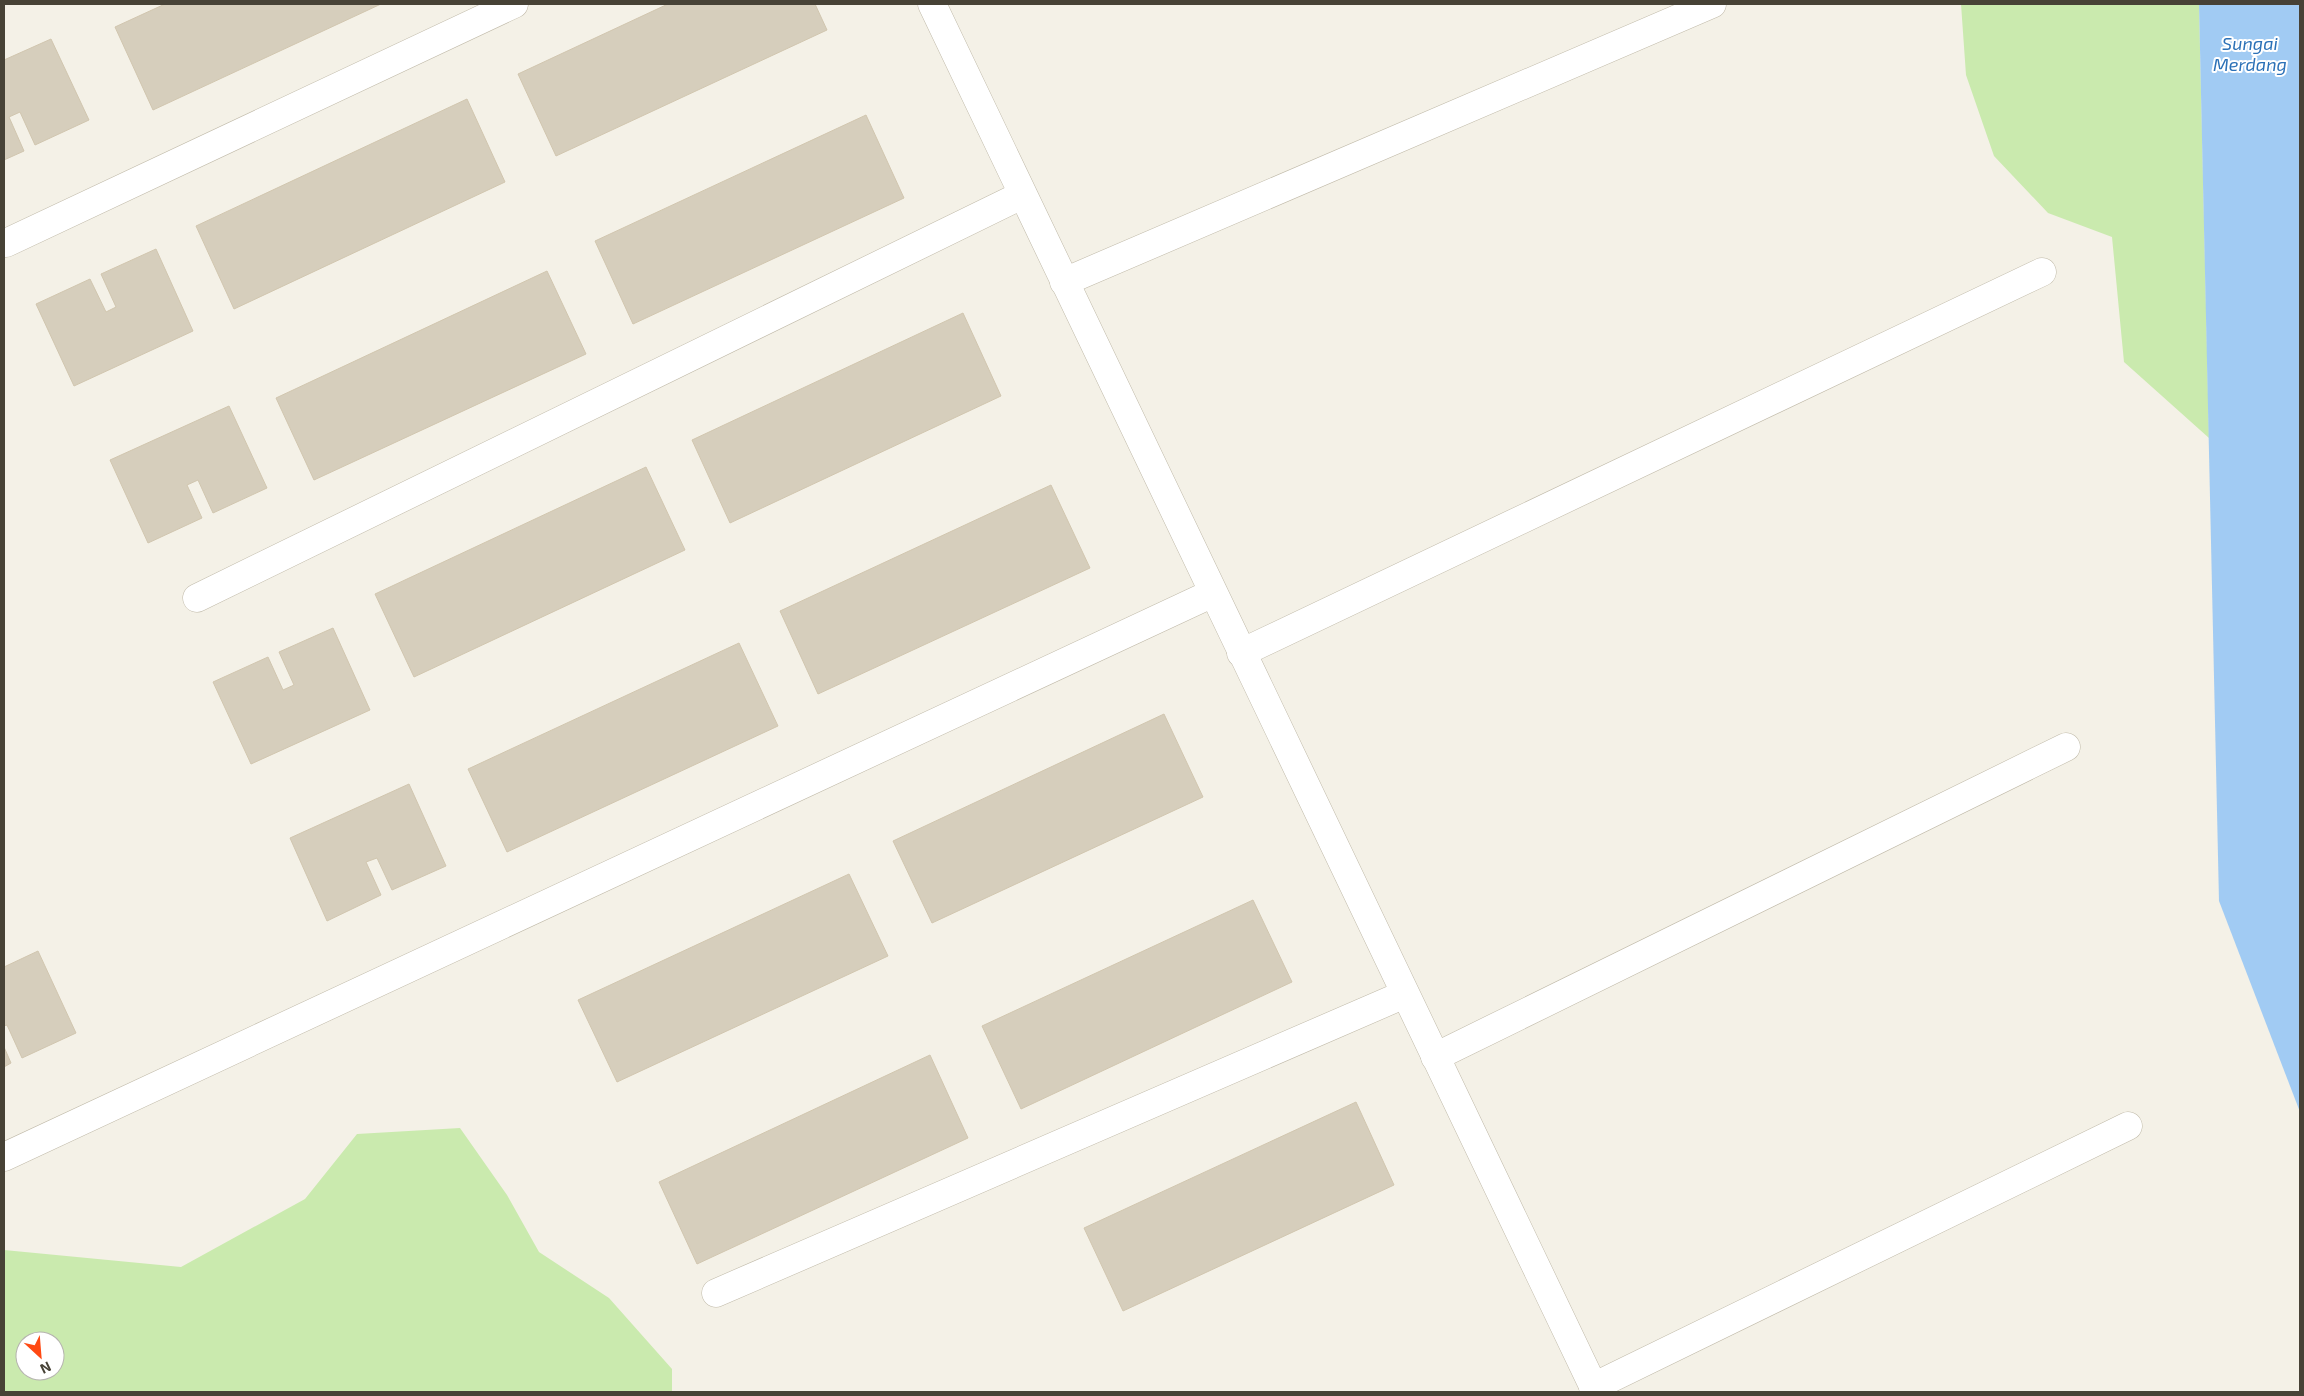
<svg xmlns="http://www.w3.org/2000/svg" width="2304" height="1396" font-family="'Exo 2',sans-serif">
<rect width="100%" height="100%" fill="#f4f1e7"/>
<g fill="#caeaae" fill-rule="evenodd">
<path d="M1961,4h238l10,434 -85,-76 -12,-125 -64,-24 -54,-57 -28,-81z"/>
<path d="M460,1128l47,67 32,57 70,46 63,71v23h-668v-142l177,17 124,-68 52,-65zM25,1341h30v30h-30z"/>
</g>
<path fill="#a1cbf3" d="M2199,4h101v1108l-81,-211z"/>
<g fill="#d6cebc" stroke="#d1c6af">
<path d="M165,4h216l-228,106 -38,-83z"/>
<path d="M668,4h147l12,26 -271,126 -38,-82z"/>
<path d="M51,39l38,81 -54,25 -15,-33 -11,5 15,34 -20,9v-100z"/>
<path d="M467,99l38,83 -271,127 -38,-83z"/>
<path d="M866,115l38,83 -271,126 -38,-83z"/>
<path d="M156,249l37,82 -119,55 -38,-82 54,-25 16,33 10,-5 -15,-33z"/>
<path d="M547,271l39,83 -272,126 -38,-82z"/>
<path d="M963,313l38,83 -271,127 -38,-83z"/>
<path d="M229,406l38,82 -54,25 -15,-33 -11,5 15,33 -54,25 -38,-83z"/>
<path d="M646,467l39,83 -271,127 -39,-83z"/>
<path d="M1051,485l39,83 -272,126 -38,-83z"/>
<path d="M333,628l37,82 -119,54 -38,-82 55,-25 15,33 11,-5 -15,-33z"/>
<path d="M739,643l39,83 -271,126 -39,-83z"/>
<path d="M1164,714l39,83 -271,126 -39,-82z"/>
<path d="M409,784l37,82 -54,24 -15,-32 -11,4 15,33 -54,26 -37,-83z"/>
<path d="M849,874l39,82 -271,126 -39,-82z"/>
<path d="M1253,900l39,82 -271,127 -39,-83z"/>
<path d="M38,951l38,82 -54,25 -15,-33 -3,1v-59z"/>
<path d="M4,1047l7,16 -7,4z"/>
<path d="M930,1055l38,83 -271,126 -38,-82z"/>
<path d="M1356,1102l38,83 -271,126 -39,-83z"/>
</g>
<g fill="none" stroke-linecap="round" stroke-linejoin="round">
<g stroke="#c0baa9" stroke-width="29">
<g id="street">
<path d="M932,4l664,1388"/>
<path d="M6,243l508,-239"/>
<path d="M1064,282l648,-278"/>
<path d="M197,598l825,-403"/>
<path d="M1241,653l801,-381"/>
<path d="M1435,1057l631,-310"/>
<path d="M4,1157l1209,-564"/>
<path d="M716,1293l689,-299"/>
<path d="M1593,1387l535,-261"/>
</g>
</g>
<use href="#street" stroke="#fff" stroke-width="28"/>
</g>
<g text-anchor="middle" stroke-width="4" stroke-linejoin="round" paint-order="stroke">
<g font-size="18" font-style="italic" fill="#2b71b7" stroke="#fff">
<text x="2250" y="50">Sungai<tspan x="2250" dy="21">Merdang</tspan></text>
</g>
</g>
<rect width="2304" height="1396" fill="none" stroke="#474236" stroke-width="10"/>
<g transform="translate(40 1356) rotate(154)"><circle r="24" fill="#ffffff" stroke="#b5b3af"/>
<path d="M0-4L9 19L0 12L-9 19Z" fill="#ff4913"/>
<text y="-8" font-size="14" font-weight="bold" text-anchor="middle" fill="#474236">N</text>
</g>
</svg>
